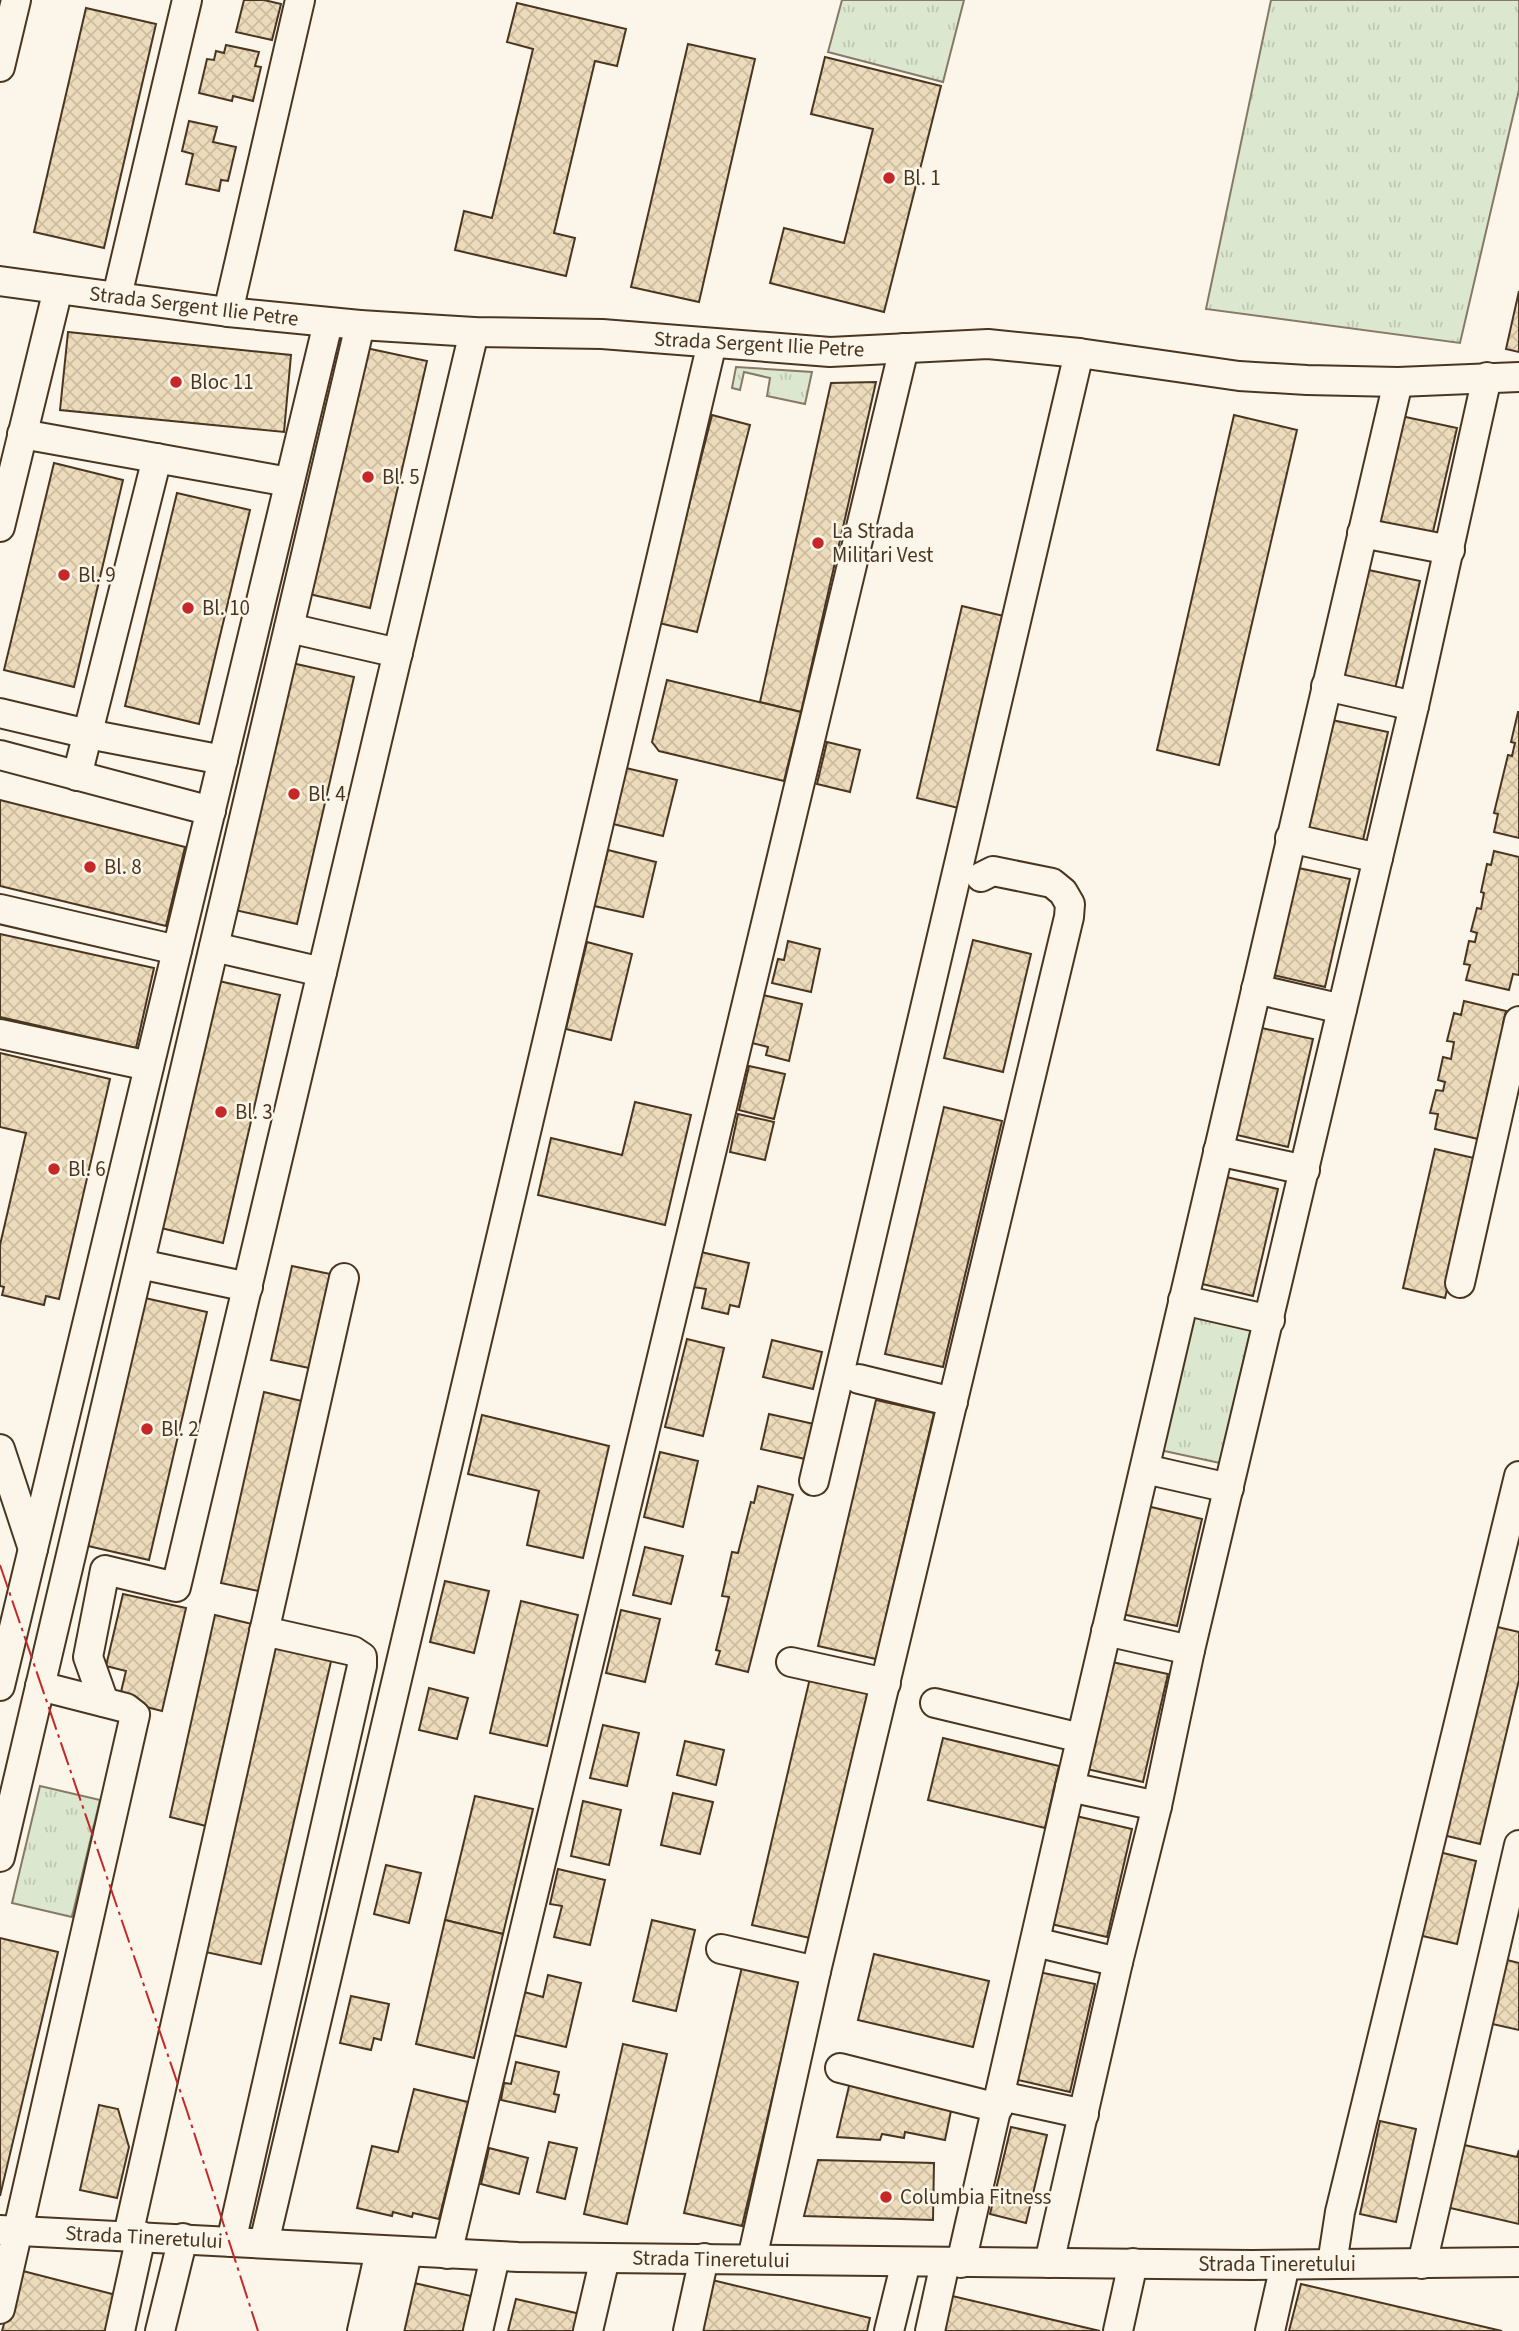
<svg xmlns="http://www.w3.org/2000/svg" width="1519" height="2331" font-family="'Source Sans 3',sans-serif">
<defs>
<pattern id="grass-tufts" width="24" height="20" patternUnits="userSpaceOnUse" patternTransform="scale(1.75)"><rect width="24" height="20" fill="#dce7d0"/><path d="M3 7l-1-3M5 7V3M7 7l1-3M15 17l-1-3M17 17v-4M19 17l1-3" fill="none" stroke="#bec7b2"/></pattern>
<pattern id="building-cross-hatch" width="8" height="8" patternUnits="userSpaceOnUse" patternTransform="scale(1.75)"><rect width="8" height="8" fill="#ecdcbc"/><path d="M0 0l8 8M0 8l8-8" fill="none" stroke="#ccbda1"/></pattern>
</defs>
<rect width="100%" height="100%" fill="#fbf6e9"/>
<g fill="url(#grass-tufts)" stroke="#887966" stroke-width="2">
<path d="M842,0h122l-21,82 -115,-30z"/>
<path d="M1271,0h248v90l-59,253 -254,-34z"/>
<path d="M736,367l76,5 -7,32 -38,-8 3,-18 -26,-6 -4,18 -8,-2z"/>
<path d="M1187,1309l65,15 -32,139 -65,-14z"/>
<path d="M40,1786l60,14 -28,117 -60,-14z"/>
</g>
<g fill="url(#building-cross-hatch)" stroke="#4a3520" stroke-width="2">
<path d="M244,0h20l17,4 -9,36 -36,-8z"/>
<path d="M517,3l109,26 -9,37 -22,-5 -41,172 21,5 -9,38 -111,-26 9,-39 28,7 41,-169 -26,-7z"/>
<path d="M86,8l70,16 -52,224 -70,-16z"/>
<path d="M688,44l67,15 -56,243 -68,-15z"/>
<path d="M226,45l33,7 -4,14 6,1 -8,34 -20,-5 -1,5 -33,-8 8,-34 7,1 2,-9 8,2z"/>
<path d="M825,57l116,29 -57,226 -114,-29 14,-55 60,15 29,-114 -62,-15z"/>
<path d="M189,121l28,6 -4,15 23,5 -8,34 -7,-1 -2,11 -33,-7 7,-30 -11,-3z"/>
<path d="M1519,291v61l-13,-3z"/>
<path d="M68,332l223,23 -7,77 -224,-22z"/>
<path d="M366,348l61,13 -57,247 -61,-14z"/>
<path d="M876,382l-75,330 -41,-10 71,-319z"/>
<path d="M712,415l38,10 -53,207 -38,-9z"/>
<path d="M1234,415l63,15 -78,335 -62,-15z"/>
<path d="M1401,416l56,12 -25,108 -56,-13z"/>
<path d="M54,463l69,17 -49,207 -70,-17z"/>
<path d="M177,493l73,17 -51,214 -74,-18z"/>
<path d="M1364,569l56,12 -25,108 -56,-13z"/>
<path d="M962,606l50,12 -45,192 -50,-12z"/>
<path d="M292,663l62,14 -57,247 -62,-14z"/>
<path d="M667,680l134,32 -17,69 -125,-30 -7,-9z"/>
<path d="M1518,712h1v126l-25,-6 4,-18 -4,-1 14,-58 4,1 3,-13 -4,-1z"/>
<path d="M1332,720l56,12 -25,108 -56,-13z"/>
<path d="M827,742l33,8 -10,42 -33,-8z"/>
<path d="M626,768l51,12 -14,56 -50,-12z"/>
<path d="M0,800l185,47 -19,79 -166,-40z"/>
<path d="M608,850l48,12 -13,55 -49,-11z"/>
<path d="M1494,851l25,6v118l-6,-1 -4,16 -43,-10 4,-15 -6,-1 5,-23 6,1 2,-9 -6,-2 6,-23 4,1 3,-16 -3,-1 6,-28 4,1z"/>
<path d="M1294,867l56,12 -25,108 -56,-13z"/>
<path d="M0,934l154,34 -18,80 -136,-31z"/>
<path d="M973,940l58,14 -28,118 -59,-14z"/>
<path d="M788,941l32,8 -9,43 -39,-9 6,-24 6,1z"/>
<path d="M587,942l45,12 -21,86 -45,-11z"/>
<path d="M219,981l61,14 -57,248 -62,-15z"/>
<path d="M763,995l39,9 -13,57 -23,-6 2,-8 -16,-4z"/>
<path d="M1464,1001l42,10 -3,12 9,2 -12,52 -8,-2 -5,20 8,2 -7,28 -7,-2 -3,16 -43,-10 3,-15 -8,-1 6,-23 7,1 2,-9 -7,-2 5,-23 8,2 3,-17 -7,-1 7,-28 7,2z"/>
<path d="M1257,1027l56,12 -25,108 -55,-13z"/>
<path d="M0,1053l110,26 -51,220 -13,-3 -2,9 -42,-10 2,-8 -4,-1v-41l26,-112 -26,-6z"/>
<path d="M749,1066l36,8 -11,45 -35,-9z"/>
<path d="M635,1102l56,13 -26,110 -127,-30 13,-57 71,17z"/>
<path d="M944,1107l58,14 -59,246 -58,-13z"/>
<path d="M738,1114l36,8 -9,38 -35,-8z"/>
<path d="M1435,1149l43,10 -33,139 -42,-10z"/>
<path d="M1222,1176l56,13 -25,107 -55,-13z"/>
<path d="M701,1252l48,11 -10,44 -9,-2 -2,9 -26,-6 4,-19 -13,-2z"/>
<path d="M292,1266l43,9 -21,94 -43,-9z"/>
<path d="M145,1298l62,14 -58,248 -61,-14z"/>
<path d="M687,1339l37,9 -21,88 -38,-9z"/>
<path d="M772,1340l50,12 -9,37 -50,-12z"/>
<path d="M264,1392l42,10 -43,190 -42,-9z"/>
<path d="M876,1400l58,13 -58,246 -58,-13z"/>
<path d="M769,1414l45,10 -9,35 -44,-10z"/>
<path d="M482,1415l127,31 -26,112 -56,-13 12,-54 -71,-17z"/>
<path d="M660,1452l38,9 -15,66 -39,-10z"/>
<path d="M758,1486l35,9 -45,177 -32,-8 4,-13 -4,-1 13,-53 -7,-1 10,-44 6,1 13,-51 3,1z"/>
<path d="M1147,1506l55,13 -25,107 -55,-12z"/>
<path d="M645,1547l38,9 -12,48 -38,-9z"/>
<path d="M445,1581l44,10 -15,62 -44,-11z"/>
<path d="M123,1594l63,14 -24,103 -43,-11 7,-29 -20,-5z"/>
<path d="M521,1601l57,14 -31,131 -57,-13z"/>
<path d="M621,1610l39,9 -15,63 -39,-9z"/>
<path d="M215,1615l41,10 -46,202 -40,-10z"/>
<path d="M1489,1625l30,7v48l-39,164 -41,-10z"/>
<path d="M271,1643l61,14 -71,307 -60,-13z"/>
<path d="M1112,1662l56,12 -25,108 -56,-13z"/>
<path d="M810,1678l58,14 -58,246 -58,-13z"/>
<path d="M429,1688l39,10 -11,41 -38,-9z"/>
<path d="M603,1725l36,8 -12,53 -37,-8z"/>
<path d="M943,1738l116,28 -14,62 -117,-28z"/>
<path d="M685,1741l39,9 -8,35 -39,-10z"/>
<path d="M673,1793l40,9 -13,52 -39,-9z"/>
<path d="M475,1796l58,13 -30,125 -58,-14z"/>
<path d="M583,1801l38,9 -12,55 -38,-9z"/>
<path d="M1076,1816l56,13 -25,108 -56,-13z"/>
<path d="M1435,1851l41,10 -19,83 -43,-10z"/>
<path d="M386,1865l35,8 -12,50 -35,-9z"/>
<path d="M558,1869l47,11 -15,65 -36,-8 8,-31 -12,-2z"/>
<path d="M445,1920l58,14 -29,124 -58,-14z"/>
<path d="M652,1920l43,10 -19,81 -43,-10z"/>
<path d="M0,1938l58,14 -58,244z"/>
<path d="M874,1954l115,27 -16,66 -115,-27z"/>
<path d="M1503,1959l16,4v67l-31,-7z"/>
<path d="M742,1967l58,13 -58,246 -58,-13z"/>
<path d="M1039,1972l56,12 -25,108 -56,-13z"/>
<path d="M548,1975l33,8 -15,64 -52,-12 10,-43 19,5z"/>
<path d="M351,1996l38,8 -8,36 -7,-2 -3,12 -31,-7z"/>
<path d="M623,2044l44,10 -40,170 -43,-10z"/>
<path d="M516,2062l43,10 -5,22 5,1 -4,17 -54,-12 3,-17 7,1z"/>
<path d="M850,2082l102,24 -7,34 -40,-8 -1,6 -22,-4 -2,6 -43,-3z"/>
<path d="M414,2089l54,13 -29,117 -26,-6 -1,4 -19,-5 -1,4 -35,-8 15,-62 26,6z"/>
<path d="M99,2105l19,4 11,38 -12,51 -37,-8z"/>
<path d="M1380,2121l36,8 -20,93 -36,-8z"/>
<path d="M1011,2127l36,8 -21,88 -36,-9z"/>
<path d="M549,2142l28,6 -12,51 -28,-7z"/>
<path d="M1460,2144l57,13 2,-7v74l-73,-17z"/>
<path d="M489,2148l39,10 -9,36 -38,-10z"/>
<path d="M818,2160l116,3 -1,57 -129,-4z"/>
<path d="M19,2270l101,26 -9,35h-109z"/>
<path d="M712,2280l158,38 -3,13h-167z"/>
<path d="M410,2282l61,14 -8,35h-63z"/>
<path d="M1301,2284l201,47h-213z"/>
<path d="M948,2295l152,36h-160z"/>
<path d="M516,2299l73,17 -4,15h-77z"/>
</g>
<g fill="none" stroke-linecap="round" stroke-linejoin="round">
<g stroke="#4a3520" stroke-width="32">
<g id="minor">
<path d="M0,67l16,-67"/>
<path d="M0,281l228,31 132,13 114,7 128,2 228,18 158,-8 91,9 160,23 68,4 91,2 121,-5"/>
<path d="M117,296l70,-296"/>
<path d="M228,312l72,-312"/>
<path d="M22,434l267,48"/>
<path d="M0,527l58,-238"/>
<path d="M1362,533l88,17"/>
<path d="M289,628l109,25"/>
<path d="M1326,686l88,20"/>
<path d="M0,713l88,21 135,26"/>
<path d="M0,755l211,56"/>
<path d="M77,776l80,-318"/>
<path d="M1290,838l88,20"/>
<path d="M0,909l177,41"/>
<path d="M214,947l108,25"/>
<path d="M1256,989l86,20"/>
<path d="M0,1034l149,32"/>
<path d="M1218,1151l87,19"/>
<path d="M140,1264l108,23"/>
<path d="M1460,1283l59,-262"/>
<path d="M1183,1300l87,20"/>
<path d="M859,1379l94,23"/>
<path d="M0,1449l33,100"/>
<path d="M1145,1469l84,19"/>
<path d="M814,1481l265,-1128"/>
<path d="M1106,1631l84,19"/>
<path d="M791,1662l95,21"/>
<path d="M0,1686l328,-1363"/>
<path d="M104,1702l-16,-45 17,-87 71,17 298,-1255"/>
<path d="M935,1703l146,35"/>
<path d="M1070,1787l87,19"/>
<path d="M0,1857l360,-1532"/>
<path d="M1035,1942l83,20"/>
<path d="M721,1949l95,22"/>
<path d="M840,2068l158,40"/>
<path d="M1001,2096l83,18"/>
<path d="M0,2230l518,27 734,8 267,-3"/>
<path d="M128,2235l216,-957"/>
<path d="M231,2242l131,-576v-9l-9,-6 -89,-20"/>
<path d="M264,2243l448,-1900"/>
<path d="M447,2254l457,-1906"/>
<path d="M752,2259l64,-288 253,-1054 1,-13 -7,-12 -11,-9 -59,-12 -12,6"/>
<path d="M961,2263l109,-476 328,-1405"/>
<path d="M1049,2263l69,-301 39,-156 33,-156 224,-944 73,-329"/>
<path d="M1332,2264l8,-52 179,-736"/>
<path d="M1422,2264l97,-419"/>
<path d="M0,2309l135,-594 -9,-7 -86,-22"/>
<path d="M120,2331l21,-95"/>
<path d="M160,2331l23,-93"/>
<path d="M362,2331l18,-80"/>
<path d="M389,2331l18,-78"/>
<path d="M478,2331l17,-74"/>
<path d="M588,2331l17,-73"/>
<path d="M688,2331l16,-73"/>
<path d="M889,2331l17,-69"/>
<path d="M930,2331l15,-68"/>
<path d="M1118,2331l15,-68"/>
<path d="M1270,2331l15,-66"/>
</g>
</g>
<use href="#minor" stroke="#fbf6e9" stroke-width="28"/>
<path stroke="#c62828" stroke-width="2" stroke-dasharray="24 5 3.5 5" stroke-linecap="butt" d="M0,1565l187,546 71,220"/>
</g>
<g fill="#c62828" stroke="#fbf6e9" stroke-width="2.5">
<circle cx="889" cy="178" r="7"/>
<circle cx="176" cy="382" r="7"/>
<circle cx="368" cy="477" r="7"/>
<circle cx="818" cy="543" r="7"/>
<circle cx="64" cy="575" r="7"/>
<circle cx="188" cy="608" r="7"/>
<circle cx="294" cy="794" r="7"/>
<circle cx="90" cy="867" r="7"/>
<circle cx="221" cy="1112" r="7"/>
<circle cx="54" cy="1169" r="7"/>
<circle cx="147" cy="1429" r="7"/>
<circle cx="886" cy="2197" r="7"/>
</g>
<g text-anchor="middle" stroke-width="5" stroke-linejoin="round" paint-order="stroke">
<g font-size="21" fill="#4a3520" stroke="#fbf6e9" text-anchor="start">
<text x="903" y="185">Bl. 1</text>
<text x="190" y="389">Bloc 11</text>
<text x="382" y="484">Bl. 5</text>
<text x="832" y="538">La Strada<tspan x="832" dy="24">Militari Vest</tspan></text>
<text x="78" y="582">Bl. 9</text>
<text x="202" y="615">Bl. 10</text>
<text x="308" y="801">Bl. 4</text>
<text x="104" y="874">Bl. 8</text>
<text x="235" y="1119">Bl. 3</text>
<text x="68" y="1176">Bl. 6</text>
<text x="161" y="1436">Bl. 2</text>
<text x="900" y="2204">Columbia Fitness</text>
</g>
<g font-size="21" fill="#4a3520" stroke="#fbf6e9">
<text transform="translate(194 306) rotate(7)" y="7">Strada Sergent Ilie Petre</text>
<text transform="translate(759 344) rotate(3)" y="7">Strada Sergent Ilie Petre</text>
<text transform="translate(144 2237) rotate(3)" y="7">Strada Tineretului</text>
<text transform="translate(711 2259) rotate(1)" y="7">Strada Tineretului</text>
<text x="1277" y="2271">Strada Tineretului</text>
</g>
</g>
</svg>
